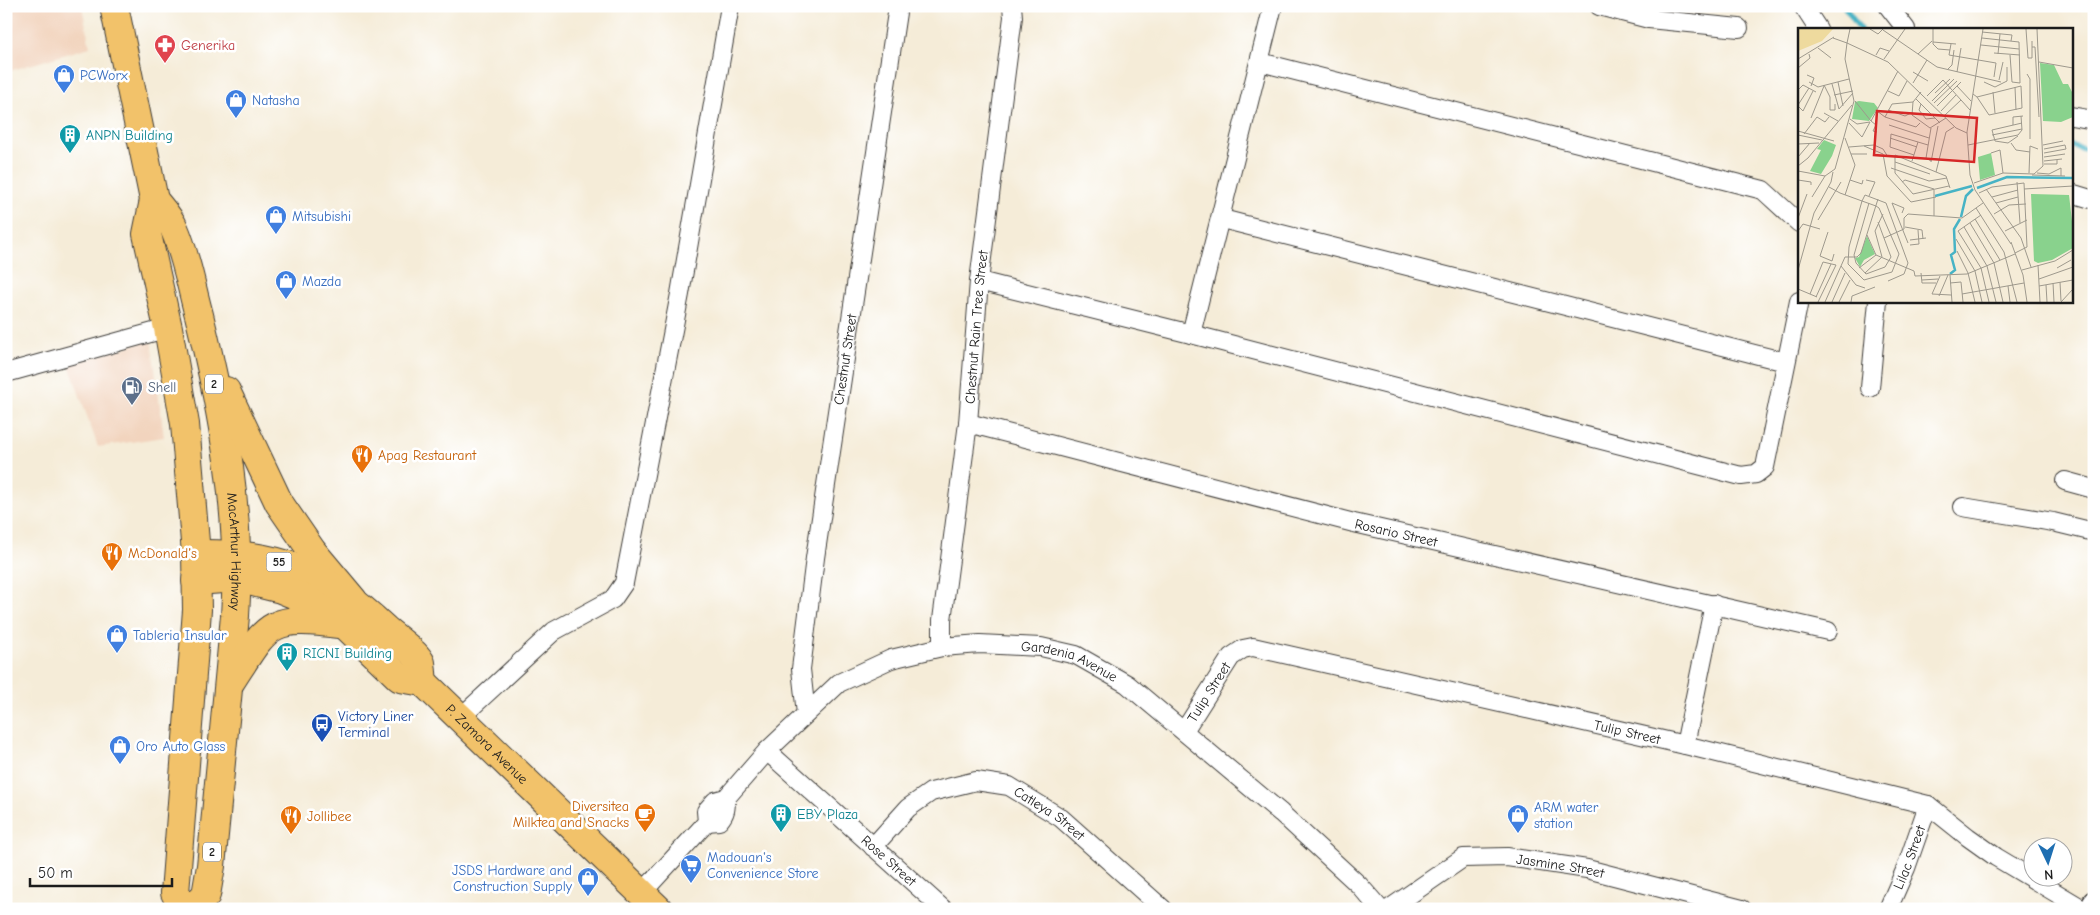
<svg xmlns="http://www.w3.org/2000/svg" width="2100" height="915" font-family="'Comic Neue',sans-serif">
<rect width="100%" height="100%" fill="#fff"/>
<filter id="ink" filterUnits="userSpaceOnUse"><feTurbulence type="fractalNoise" baseFrequency=".02" numOctaves="2"/><feDisplacementMap in="SourceGraphic" scale="10" xChannelSelector="R" yChannelSelector="G"/><feConvolveMatrix kernelMatrix="1 2 1 2 8 2 1 2 1" color-interpolation-filters="sRGB"/></filter>
<filter id="wash" filterUnits="userSpaceOnUse"><feTurbulence type="fractalNoise" baseFrequency=".0096" numOctaves="4" result="noise"/><feDisplacementMap in="SourceGraphic" scale="20" xChannelSelector="R" yChannelSelector="G"/><feGaussianBlur stdDeviation="1.12" result="paint"/><feColorMatrix in="noise" values="0 0 0 0 0 0 0 0 0 0 0 0 0 0 0 0 0 1.4 0 .05"/><feComposite in="paint" operator="in"/></filter>
<g filter="url(#wash)">
<rect width="100%" height="100%" fill="#f5ecd8"/>
<g fill="#f2d4be">
<path d="M6,6h76l8,41 -84,25z"/>
<path d="M151,339l13,98 -66,10 -29,-82z"/>
</g>
<g fill="none" stroke-linecap="round" stroke-linejoin="round">
<g stroke="#47b3c5" stroke-width="5.5">
<path d="M1844,6l16,23"/>
<path d="M2071,146l23,5"/>
</g>
</g>
</g>
<g filter="url(#ink)">
<g fill="none" stroke-linecap="round" stroke-linejoin="round">
<g stroke="#3d3b38" stroke-width="20">
<g id="minor">
<path d="M1599,6l50,13 -1,-13"/>
<path d="M1803,6l15,23"/>
<path d="M1888,6l18,23"/>
<path d="M1649,19l90,9"/>
<path d="M1260,62l503,128 36,33"/>
<path d="M2071,116l23,4"/>
<path d="M2071,193l23,7"/>
<path d="M1222,219l564,143"/>
<path d="M979,281l212,53 82,-328"/>
<path d="M1191,334l550,142 15,-2 9,-7 34,-166"/>
<path d="M6,373l162,-45"/>
<path d="M1870,388l8,-87"/>
<path id="s1" d="M968,423l386,100 474,108"/>
<path d="M2065,481l29,8"/>
<path d="M1963,507l90,15 41,10"/>
<path id="s2" d="M942,647v-27l26,-197 11,-142 34,-264 -1,-11"/>
<path id="s3" d="M806,714l-5,-45 14,-111 83,-552"/>
<path d="M461,717l93,-86 59,-32 11,-16 56,-289 50,-288"/>
<path id="s4" d="M1184,731l47,-74 12,-8 10,-2 432,98 243,60 40,32 28,20 87,52"/>
<path d="M1685,745l29,-141"/>
<path id="s5" d="M767,751l176,158"/>
<path d="M707,822l12,-1c7,-8 7,-13 7,-23"/>
<path id="s6" d="M873,847l35,-39 23,-16 45,-11 33,5 52,32 102,91"/>
<path id="s7" d="M641,894l66,-72 -1,-11 9,-10 11,-3 41,-47 72,-68 52,-24 51,-12 38,-3 61,3 35,8 51,29 154,129 78,72 21,24"/>
<path id="s8" d="M1389,909l74,-51 44,-1 80,12 155,40"/>
<path id="s9" d="M1888,909l18,-41 22,-63"/>
</g>
</g>
<g stroke="#3d3b38" stroke-width="25">
<path id="tertiary" d="M2091,909l3,-7"/>
</g>
<g stroke="#3d3b38" stroke-width="30">
<g id="trunk">
<path d="M114,6l40,194 -7,34 21,94 17,96 11,130 1,56 -22,283 11,16"/>
<path id="s10" d="M154,200c7,9 16,18 20,28 12,27 17,58 25,87 24,98 43,200 36,301l-24,250 -5,29 -15,14"/>
<path d="M226,391l53,112 33,48 41,49"/>
<path d="M196,554c87,-1 125,16 189,75 8,7 33,25 36,34 1,6 1,13 2,19"/>
<path id="s11" d="M196,581l41,-3 44,11 27,11 37,25 55,53 23,4 235,227"/>
<path d="M231,681c37,-57 37,-66 108,-57"/>
</g>
</g>
<use href="#minor" stroke="#fff" stroke-width="18"/>
<use href="#tertiary" stroke="#fff" stroke-width="22"/>
<use href="#trunk" stroke="#f2c26a" stroke-width="28"/>
</g>
</g>
<defs>
<g id="pharmacy-pin" transform="scale(1.125)"><path d="M0 17L-7.5 6A9.5 9.5 0 1 1 7.5 6Z" fill="#e0444e" stroke="#fff"/><path d="M-2-6h4v4h4v4h-4v4h-4v-4h-4v-4h4Z" fill="#fff"/></g>
<g id="shop-pin" transform="scale(1.125)"><path d="M0 17L-7.5 6A9.5 9.5 0 1 1 7.5 6Z" fill="#3f7fe0" stroke="#fff"/><path d="M-5-2.5h2.3a2.7 3.5 0 0 1 5.4 0H5L5.5 6h-11ZM-1.5-2.5h3a1.5 2.3 0 0 0-3 0Z" fill="#fff"/></g>
<g id="building-pin" transform="scale(1.125)"><path d="M0 17L-7.5 6A9.5 9.5 0 1 1 7.5 6Z" fill="#0f9aa8" stroke="#fff"/><path d="M-4-6H4V6H1V3H-1V6H-4ZM-2.5-4.3h1.7v1.8h-1.7ZM.8-4.3h1.7v1.8H.8ZM-2.5-1h1.7V.8h-1.7ZM.8-1h1.7V.8H.8Z" fill="#fff"/></g>
<g id="fuel-pin" transform="scale(1.125)"><path d="M0 17L-7.5 6A9.5 9.5 0 1 1 7.5 6Z" fill="#5c6f8a" stroke="#fff"/><path d="M-5.5-6h7V0h2V4h1.3V-2.5L3-4.5l.8-.8L6-3V5H2.5V1h-1V6h-7ZM-4.2-4.7v3.2H.2V-4.7Z" fill="#fff"/></g>
<g id="restaurant-pin" transform="scale(1.125)"><path d="M0 17L-7.5 6A9.5 9.5 0 1 1 7.5 6Z" fill="#e8710a" stroke="#fff"/><path d="M-5-6h1v4h1v-4h1v4h1v-4h1v5L-1.5 .5V6h-2V.5L-5-1ZM5-6V6H3V1.5H1.5Q1.5-4 5-6Z" fill="#fff"/></g>
<g id="bus-pin" transform="scale(1.125)"><path d="M0 17L-7.5 6A9.5 9.5 0 1 1 7.5 6Z" fill="#1a4fb4" stroke="#fff"/><path d="M-5-6H5V4H4V6H2V4H-2V6H-4V4H-5ZM-3.5-4V0h7V-4ZM-3.5 1.2v1.5H-2V1.2ZM2 1.2v1.5H3.5V1.2Z" fill="#fff"/></g>
<g id="cafe-pin" transform="scale(1.125)"><path d="M0 17L-7.5 6A9.5 9.5 0 1 1 7.5 6Z" fill="#e8710a" stroke="#fff"/><path d="M-5.5-4.5H6V0H3Q3 3.5 0 3.5H-2.5Q-5.5 3.5-5.5 0ZM3-3.2v2h1.7v-2ZM-6 4.5H4V6H-6Z" fill="#fff"/></g>
<g id="supermarket-pin" transform="scale(1.125)"><path d="M0 17L-7.5 6A9.5 9.5 0 1 1 7.5 6Z" fill="#3f7fe0" stroke="#fff"/><path d="M-6-5.5h2.5l.6 2H6L4.5 2H-2.5L-4.4-4H-6ZM-1.5 3.2a1.3 1.3 0 1 0 .1 0ZM3 3.2a1.3 1.3 0 1 0 .1 0Z" fill="#fff"/></g>
</defs>
<g fill-rule="evenodd">
<use href="#pharmacy-pin" x="165" y="45"/>
<use href="#shop-pin" x="64" y="75"/>
<use href="#shop-pin" x="236" y="100"/>
<use href="#building-pin" x="70" y="135"/>
<use href="#shop-pin" x="276" y="216"/>
<use href="#shop-pin" x="286" y="281"/>
<use href="#fuel-pin" x="132" y="387"/>
<use href="#restaurant-pin" x="362" y="455"/>
<use href="#restaurant-pin" x="112" y="553"/>
<use href="#shop-pin" x="117" y="635"/>
<use href="#building-pin" x="287" y="653"/>
<use href="#bus-pin" x="322" y="724"/>
<use href="#shop-pin" x="120" y="746"/>
<use href="#cafe-pin" x="645" y="814"/>
<use href="#building-pin" x="781" y="814"/>
<use href="#shop-pin" x="1518" y="815"/>
<use href="#restaurant-pin" x="291" y="816"/>
<use href="#supermarket-pin" x="691" y="865"/>
<use href="#shop-pin" x="588" y="878"/>
</g>
<g text-anchor="middle" stroke-width="5" stroke-linejoin="round" paint-order="stroke">
<g fill="#fff" stroke="#606060" stroke-width="1">
<rect x="205" y="374.5" width="18" height="19" rx="4"/>
<rect x="266.5" y="552.5" width="25" height="19" rx="4"/>
<rect x="203" y="842.5" width="18" height="19" rx="4"/>
</g>
<g font-size="12" font-weight="bold" fill="#1c1c1c">
<text x="214" y="388">2</text>
<text x="279" y="566">55</text>
<text x="212" y="856">2</text>
</g>
<g font-size="14" fill="#be3a42" stroke="#fff" text-anchor="start">
<text x="181" y="50">Generika</text>
</g>
<g font-size="14" fill="#366cbe" stroke="#fff" text-anchor="start">
<text x="80" y="80">PCWorx</text>
<text x="252" y="105">Natasha</text>
<text x="292" y="221">Mitsubishi</text>
<text x="302" y="286">Mazda</text>
<text x="133" y="640">Tableria Insular</text>
<text x="136" y="751">Oro Auto Glass</text>
<text x="1534" y="812">ARM water<tspan x="1534" dy="16">station</tspan></text>
<text x="707" y="862">Madouan's<tspan x="707" dy="16">Convenience Store</tspan></text>
<text x="572" y="875" text-anchor="end">JSDS Hardware and<tspan x="572" dy="16">Construction Supply</tspan></text>
</g>
<g font-size="14" fill="#0d838f" stroke="#fff" text-anchor="start">
<text x="86" y="140">ANPN Building</text>
<text x="303" y="658">RICNI Building</text>
<text x="797" y="819">EBY Plaza</text>
</g>
<g font-size="14" fill="#1c1c1c" stroke="#fff">
<text dy="5" stroke="none"><textPath href="#s2" startOffset="322">Chestnut Rain Tree Street</textPath></text>
<text dy="5" stroke="none"><textPath href="#s3" startOffset="358">Chestnut Street</textPath></text>
<text dy="5" stroke="none"><textPath href="#s1" startOffset="442">Rosario Street</textPath></text>
<text dy="5" stroke="none"><textPath href="#s10" startOffset="365">MacArthur Highway</textPath></text>
<text dy="5" stroke="none"><textPath href="#s7" startOffset="535">Gardenia Avenue</textPath></text>
<text dy="5" stroke="none"><textPath href="#s4" startOffset="46">Tulip Street</textPath></text>
<text dy="5" stroke="none"><textPath href="#s4" startOffset="496">Tulip Street</textPath></text>
<text dy="5" stroke="none"><textPath href="#s11" startOffset="349">P. Zamora Avenue</textPath></text>
<text dy="5" stroke="none"><textPath href="#s6" startOffset="209">Catleya Street</textPath></text>
<text dy="5" stroke="none"><textPath href="#s9" startOffset="56">Lilac Street</textPath></text>
<text dy="5" stroke="none"><textPath href="#s5" startOffset="164">Rose Street</textPath></text>
<text dy="5" stroke="none"><textPath href="#s8" startOffset="188">Jasmine Street</textPath></text>
</g>
<g font-size="14" fill="#4e5e75" stroke="#fff" text-anchor="start">
<text x="148" y="392">Shell</text>
</g>
<g font-size="14" fill="#c56008" stroke="#fff" text-anchor="start">
<text x="378" y="460">Apag Restaurant</text>
<text x="128" y="558">McDonald's</text>
<text x="629" y="811" text-anchor="end">Diversitea<tspan x="629" dy="16">Milktea and Snacks</tspan></text>
<text x="307" y="821">Jollibee</text>
</g>
<g font-size="14" fill="#164399" stroke="#fff" text-anchor="start">
<text x="338" y="721">Victory Liner<tspan x="338" dy="16">Terminal</tspan></text>
</g>
</g>
<g transform="translate(1798 28)">
<rect width="275" height="275" fill="#f5ecd8"/>
<path d="M242,35l14,2 9,19h5l5,10v23l-12,5 -18,-1zM61,73l15,2 4,5 -9,13 -17,-2 3,-17zM26,112l12,5 -4,11 -11,18 -11,-3 11,-21 -4,-1zM193,125l4,22 -15,5 -2,-23zM233,166l38,1 4,35v18l-21,12 -14,3 -4,-2zM69,208l8,18 -11,6 -4,7 -5,-9 4,-1z" fill="#89d28d"/>
<path d="M0,1h35l-11,12 -24,10z" fill="#eeda9e"/>
<path fill="none" stroke="#47b3c5" stroke-width="2.5" d="M179,160l30,-11 66,1M137,168l37,-10M163,189l5,-21 7,-7M152,246l5,-4 -4,-15 4,-3 -1,-23 6,-10"/>
<path fill="none" stroke="#9e998d" stroke-width="1" d="M72,1l8,5 5,-5M135,1v15l5,5 12,1M185,1l-16,103 3,43 5,15 36,54M228,1l2,29h4v-17M85,2l54,37 64,15M184,4l30,3 -1,6M35,10l14,5 3,-14M184,10l37,4 1,41 -8,-1 -2,-27M135,14l23,2M49,15l41,19 68,66 11,5M153,16l-2,11 47,8 -2,14M183,17l38,4M234,19h3l4,70M20,20l13,10M196,25l26,2M120,26l14,-13M200,26l2,-20M78,27l4,-7 9,3M0,31l36,-22M86,31l21,-30M241,34l34,6M0,40l12,-10 -1,-4M149,42l5,-5 2,-15M115,44l15,9M159,44l4,-24M229,46l3,5v60M9,47l7,3 -3,8M201,52l4,-18M11,54l9,5 31,-8M40,54l5,24M186,54l11,5 12,-6v-14M115,55l14,-23M34,56l7,25 14,-16M26,57l6,12v13h5v-6M159,58l14,15M217,59l1,23M0,62l5,-5 13,7M90,63l11,5 8,-15M123,64l-8,10 -1,13 18,13 16,-10M195,64l2,21M137,65l15,-14M175,66l4,3 44,-11 1,22 -33,7 -12,-18M36,67l19,-4M129,68l16,-16 27,30M118,71l24,24M57,73l16,20M134,73l22,-22M136,75l23,-22M123,76l-2,6 7,9 9,-1M0,77l11,-17M0,78l5,5 10,-20M139,78l24,-24M90,82l17,6 6,-3M79,83l8,6 31,10 4,-4M143,83l15,-16M26,85l14,8M147,87l16,-15M87,89l7,-13 21,-2M13,90l13,-32M52,91l7,5 13,-2M73,93l27,-50M73,93l5,4 -3,6 4,1M51,95l13,14 8,-15M91,97l40,13M215,97v-8l10,-1M0,103l36,10M6,106l13,-17 8,5 4,-5M0,107l24,5M194,107l30,-6M220,108l-10,7 -13,-2 -3,-11 30,-7M92,110l27,9M213,115l5,7 14,2M0,116l21,-1M170,117l50,-10 4,-5 -1,-14M245,117l20,-4M66,118l19,8 4,22 24,26 25,-5M51,119l25,-2 9,4 5,8M246,121l21,-4 1,4 -22,4M193,125l9,-3 3,23M53,126h16M116,127l-24,-8 1,-13 27,8M0,129l12,-14M246,129l21,-3M114,133l6,-19 10,3M133,133l-5,-3 5,-30M246,133l18,-2M97,134l35,12M133,134l7,-36M246,136h13v-4M0,138l10,-8 44,-53M93,140l38,13 18,-3M0,143l27,5 10,-7 19,-68 -9,-42 2,-16M138,144l-41,-17v18l18,21 36,-8M231,145l1,-27 8,3M239,145l12,1 12,-6v8M234,147l33,1M0,152l13,2v3M52,152l12,4 1,-4M68,152l9,2 -6,14M104,154l3,-2 29,9M219,154l3,41M176,155l29,-10 31,1 9,-8 -6,-137M31,159l11,6 22,8 14,5 3,2 20,46 -7,18 -28,8 -16,-16 1,-17 13,-46 3,-6 21,8 22,60 -4,11 -16,7M152,160l-4,-12 -10,-4 10,-40 8,-5M188,161l35,49 10,29M226,161l49,-3M136,162v26M181,165l13,-6 32,-4 3,64 -12,6M47,167l10,-30 -10,-27M14,169l13,-21M194,169l26,-7M71,175l-15,52 2,8 10,11 19,-7 6,-10 -13,-35M198,175l22,-6M178,180l28,44 13,50M104,185l2,-5 -12,-5 16,40M196,186l15,-9 17,-1M183,187l-23,16 23,37 8,34M0,190l9,-24M177,191l25,41M20,192l23,-38M172,195l24,40 9,39M107,199l17,3 1,9M166,199l23,39 9,36M0,203l5,-7 17,5M207,203l22,-11M30,204l-8,24 12,5 2,-7M69,207l9,20 38,16 1,5 52,-2 48,-20M86,210l20,-9v-11l4,-4 54,4 21,-15M158,211l19,32 7,31M112,212l16,-2M213,214l12,33 4,27M112,217l9,-1 -1,-14M159,223l11,22 7,29M240,237l2,37M43,238l15,19 9,3M61,240l17,-13M259,240l14,-8M0,242l16,-57 17,-31 2,-10M224,242l33,-9 18,-11M67,245l17,-16 -7,-26 8,-17M123,245l1,10h14M152,247l2,27M142,248l-8,18 19,1M241,251l34,-12M124,252l16,-1M262,254l1,19M152,255l11,-1 2,20M255,255l1,19M248,257l1,17M210,258l2,16M241,258l34,-6M0,261l19,8M12,266l13,-32 13,3 -18,37M164,266l62,-11M141,268l9,-21M18,269l15,-33M27,274l20,-45h12l4,-4 17,-54M34,274l13,-29M41,274l11,-22M53,274l1,-6 23,-9M263,274l12,-13"/>
<path fill="#d62828" fill-opacity="0.15" stroke="#d62828" stroke-width="2.5" d="M79,83l100,7 -3,44 -100,-7z"/>
<rect width="275" height="275" fill="none" stroke="#1c1c1c" stroke-width="2.5"/>
</g>
<rect width="2100" height="915" fill="none" stroke="#fff" stroke-width="25"/>
<g transform="translate(2048 862) rotate(176)"><circle r="24" fill="#ffffff" stroke="#a4a4a4"/>
<path d="M0-4L9 19L0 12L-9 19Z" fill="#1f6fb2"/>
<text y="-8" font-size="14" font-weight="bold" text-anchor="middle" fill="#1c1c1c">N</text>
</g>
<path d="M30 878v8h142v-8" fill="none" stroke="#1c1c1c" stroke-width="2.5"/>
<text x="38" y="878" font-size="15" fill="#1c1c1c" stroke="#ffffff" stroke-width="4" paint-order="stroke">50 m</text>
</svg>
